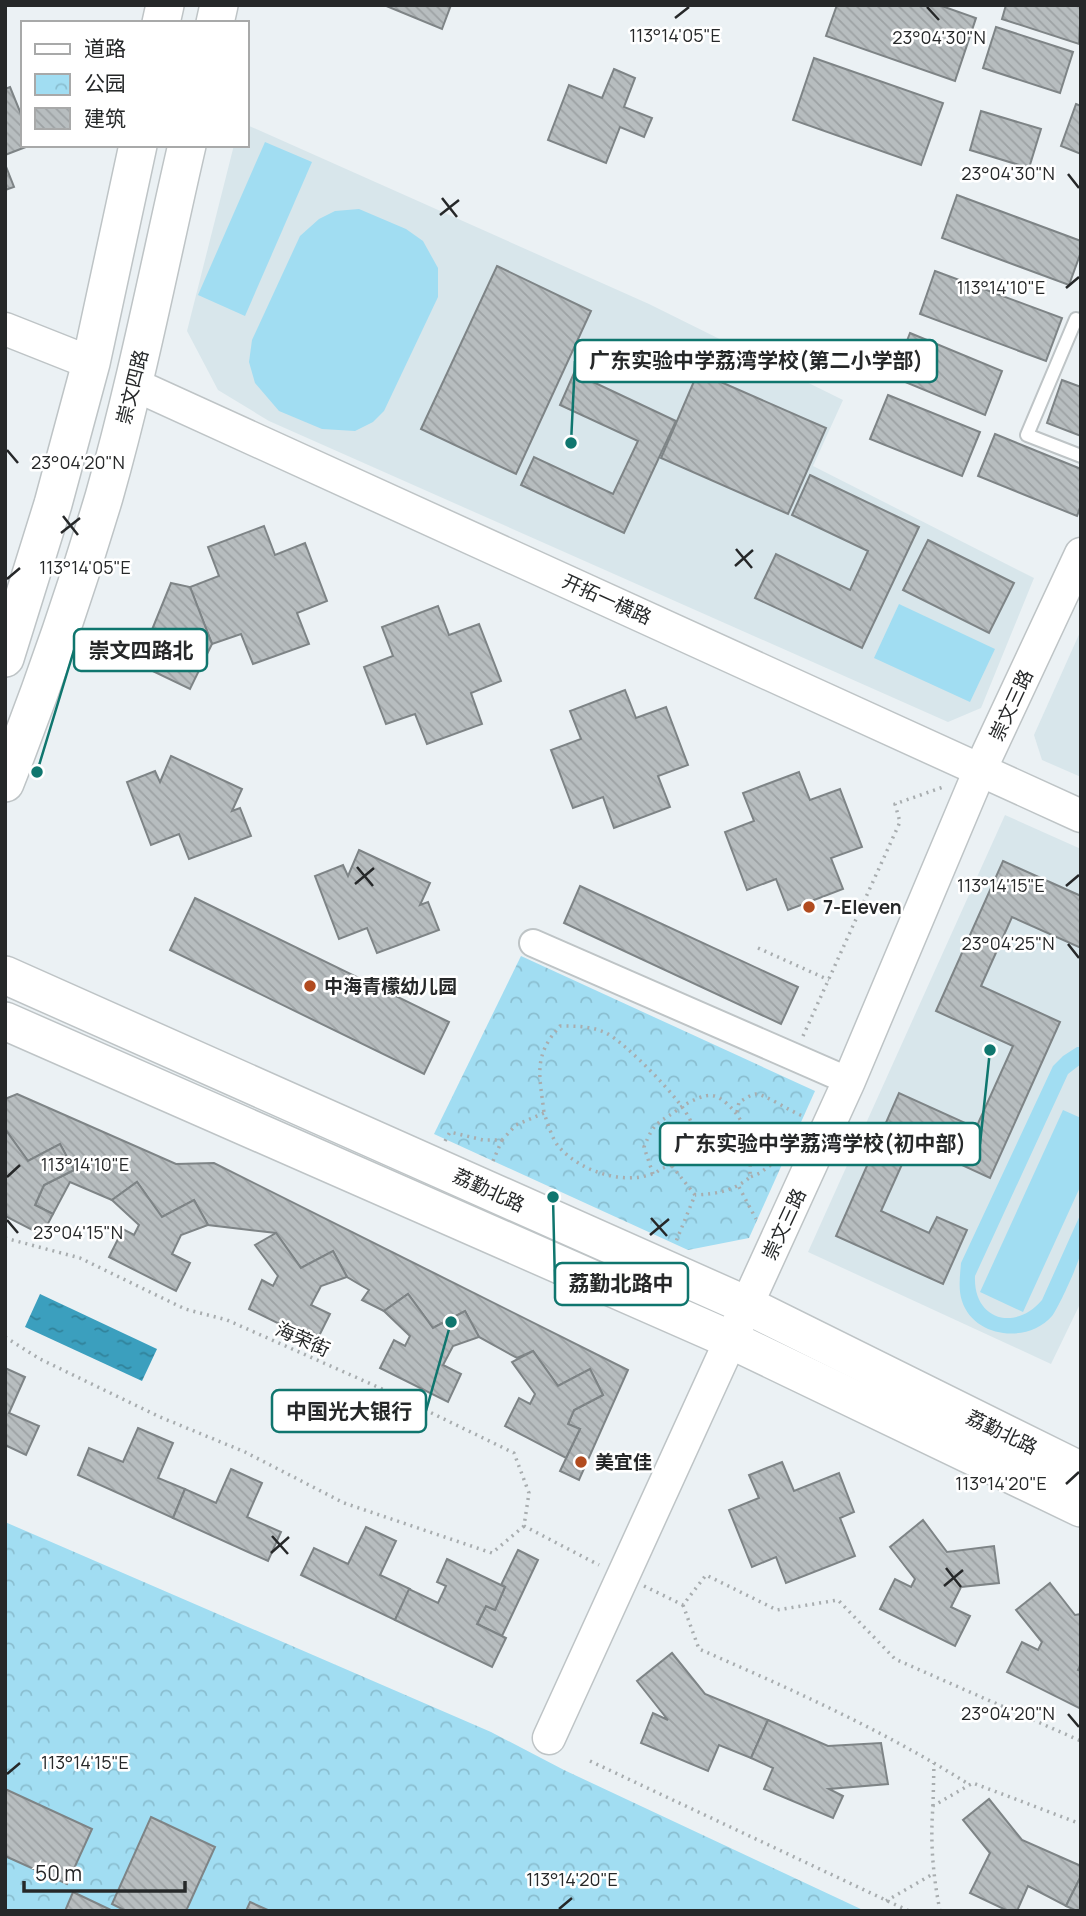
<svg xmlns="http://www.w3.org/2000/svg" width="1086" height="1916" font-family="Manrope,'Noto Sans SC',sans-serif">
<defs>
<pattern id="park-crowns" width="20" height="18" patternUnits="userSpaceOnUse" patternTransform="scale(1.75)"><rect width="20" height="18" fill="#a1ddf2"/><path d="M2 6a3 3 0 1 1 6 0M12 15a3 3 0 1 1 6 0" fill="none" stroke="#8abed0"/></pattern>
<pattern id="water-ripples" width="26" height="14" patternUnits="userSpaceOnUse" patternTransform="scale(1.75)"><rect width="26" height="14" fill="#3b9fbe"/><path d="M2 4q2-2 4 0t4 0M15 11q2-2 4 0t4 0" fill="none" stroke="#31829a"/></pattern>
<pattern id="building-back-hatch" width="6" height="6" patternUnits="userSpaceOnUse" patternTransform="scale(1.75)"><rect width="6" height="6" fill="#b7bdbf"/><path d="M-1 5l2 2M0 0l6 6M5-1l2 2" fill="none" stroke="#9da2a4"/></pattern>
</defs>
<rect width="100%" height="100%" fill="#ebf1f4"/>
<g fill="#d8e6eb">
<path d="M247,125l402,179 194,96 -30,66 221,112 -53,130 -33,14 -679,-301 -51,-31 -31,-59 47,-186h13z"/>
<path d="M1081,630v147l-39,-17 -8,-25z"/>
<path d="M1005,815l76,34v453l-30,62 -243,-112z"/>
</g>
<g fill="url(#park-crowns)">
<path d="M521,956l294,135 -66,147 -61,12 -254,-116z"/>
<path d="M5,1522l486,210 73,38 301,141h-860z"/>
</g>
<g fill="#a1ddf2">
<path d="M265,142l47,20 -67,154 -47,-21z"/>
<path d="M359,209l47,20 17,12 15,27v29l-54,114 -11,11 -18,9 -33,-2 -43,-18 -24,-28 -6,-21 3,-22 48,-104 19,-17 16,-8z"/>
<path d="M899,604l96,45 -25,53 -96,-44z"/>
<path d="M1077,1047h4v17l-13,10 -93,202c-2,44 40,56 67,24l39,-87c0,13 1,26 0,38 -1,10 -23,58 -29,65 -24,28 -78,22 -90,-15 -4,-12 -2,-25 -1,-38l92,-197 10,-10z"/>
<path d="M1063,1110l18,8v67l-58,127 -43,-20z"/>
</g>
<path fill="url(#water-ripples)" d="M40,1294l117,55 -15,32 -117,-54z"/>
<g fill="url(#building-back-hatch)" stroke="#7e8486" stroke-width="2">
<path d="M384,5h67l-9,24z"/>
<path d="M837,5h102l37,13 -21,63 -129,-45z"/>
<path d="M1006,5h75l-2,39 -77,-25z"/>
<path d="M996,27l77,25 -13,41 -77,-25z"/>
<path d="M814,58l129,45 -22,62 -128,-45z"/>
<path d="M614,69l21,9 -11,29 28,11 -8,19 -24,-10 -14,36 -58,-23 21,-55 33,13z"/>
<path d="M10,87l13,32v26h8l-26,10v-66z"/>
<path d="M1076,104l5,2v48l-20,-8z"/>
<path d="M981,111l60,18 -12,39 -59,-18z"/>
<path d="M5,164l9,23 -9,3z"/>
<path d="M957,195l124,46v11l-12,33 -127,-47z"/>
<path d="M497,266l94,45 -75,163 -95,-45z"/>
<path d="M935,271l127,47 -16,43 -126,-47z"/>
<path d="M910,333l92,38 -17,44 -92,-38z"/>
<path d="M698,372l128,56 -38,86 -127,-56z"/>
<path d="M574,373l102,48 -52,112 -103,-48 13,-28 79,37 25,-53 -78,-36z"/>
<path d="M1062,380l19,7v49l-34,-13z"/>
<path d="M888,395l92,37 -18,44 -92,-37z"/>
<path d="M995,434l86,35v36l-4,11 -99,-40z"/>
<path d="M810,475l109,52 -57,121 -107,-50 21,-44 74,36 18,-39 -76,-36z"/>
<path d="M264,526l11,29 30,-12 22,58 -30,12 12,31 -56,20 -12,-30 -29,10 -22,-57 29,-11 -11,-29z"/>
<path d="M928,540l86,43 -25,50 -86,-43z"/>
<path d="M171,583l19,4 22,57 -22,45 -52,-25z"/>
<path d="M438,606l11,29 30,-11 22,57 -30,12 11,31 -55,20 -12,-30 -29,10 -22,-57 29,-11 -11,-29z"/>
<path d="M625,690l11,28 30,-11 22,58 -30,11 12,31 -56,21 -11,-31 -30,11 -22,-58 30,-11 -11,-28z"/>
<path d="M171,756l71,33 -10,22 8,-3 11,28 -62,23 -10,-25 -28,11 -24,-63 28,-11 5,11z"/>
<path d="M799,772l11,28 30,-11 22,58 -31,11 12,31 -55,21 -12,-31 -29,11 -22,-58 29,-11 -11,-28z"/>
<path d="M359,850l71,33 -10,22 8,-3 11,28 -62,23 -10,-25 -28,11 -24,-63 28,-11 5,11z"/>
<path d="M1003,861l78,35v52l-69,-31 -31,69 79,36 -70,156 -78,-36 -31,69 48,22 8,-16 30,13 -24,54 -107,-48 63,-143 77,35 37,-82 -77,-35z"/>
<path d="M580,886l218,101 -17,37 -217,-101z"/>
<path d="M195,898l254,124 -25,52 -254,-124z"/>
<path d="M17,1094l159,70 38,-1 414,207 -49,110 -19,-9 20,-42 -12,-5 6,-14 29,-15 -13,-26 -32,17 -25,-35 -16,7 -38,-21 -14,-26 -32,17 -25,-34 -24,17 -22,-11 7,-10 -22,-13 -14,-26 -32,17 -25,-35 -68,-8 -14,-25 -32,17 -25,-35 -25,18 -42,-18 -17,32 -18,-9 9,-20 30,-15 -14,-26 -32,17 -23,-32v-30z"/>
<path d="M5,1129l23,32 32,-17 14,26 -30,15 -9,20 18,9 -11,21 -37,-19z"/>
<path d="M137,1182l25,35 32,-17 14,25 -27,10 -9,19 18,9 -14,28 -67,-34 14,-28 11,6 5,-10 -27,-25z"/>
<path d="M276,1233l25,35 32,-17 14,26 -26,9 -10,19 19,9 -14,28 -67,-33 13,-29 11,6 5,-10 -23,-31z"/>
<path d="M408,1294l25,34 32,-17 14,26 -26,9 -10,19 18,9 -13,28 -68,-34 14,-28 11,6 5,-10 -26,-25z"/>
<path d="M533,1351l25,35 32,-17 13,26 -29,15 -6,14 12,5 -14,29 -61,-32 14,-28 11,6 5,-10 -23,-32z"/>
<path d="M5,1368l20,9 -16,36 30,13 -13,29 -21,-10z"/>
<path d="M138,1428l35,15 -15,35 27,11 -12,29 -95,-43 11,-27 34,14z"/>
<path d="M782,1462l12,29 45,-18 15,39 -14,6 15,38 -69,27 -10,-26 -24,10 -23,-57 30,-12 -10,-23z"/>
<path d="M231,1469l31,14 -15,34 34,15 -13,29 -95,-43 12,-29 31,14z"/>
<path d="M923,1520l24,32 47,-6 5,37 -38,4 -10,20 19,9 -15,30 -75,-37 15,-30 16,8 4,-8 -25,-32z"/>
<path d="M366,1527l30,14 -16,34 30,14 -15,31 -94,-45 13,-27 34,16z"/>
<path d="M518,1550l20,10 -36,76 -25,-12 9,-18 9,4 10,-23 -4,-2z"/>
<path d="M447,1559l58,28 -10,23 -9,-4 -9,18 29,14 -14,29 -97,-47 14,-31 29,14 8,-17 -9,-4z"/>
<path d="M1050,1583l25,32 6,-1v50l-3,6 3,1v38l-74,-37 15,-30 16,8 4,-8 -26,-32z"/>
<path d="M672,1653l33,41 63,26 -17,38 -32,-13 -11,26 -67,-28 12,-30 15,7 -31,-39z"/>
<path d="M768,1720l60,26 53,-3 7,41 -59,5 14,7 -10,22 -69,-29 9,-21 -22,-10z"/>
<path d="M5,1789l87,40 -25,55 -62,-28z"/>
<path d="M989,1799l33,41 59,26v10l-15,30 -38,-20 -11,25h-9l-38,-18 20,-40 -27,-33z"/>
<path d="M151,1817l64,30 -29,64h-60l-14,-7z"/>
<path d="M1081,1876v35h-4l-11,-5z"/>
<path d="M73,1892l40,19h-48z"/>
<path d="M250,1902l20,9h-24z"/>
</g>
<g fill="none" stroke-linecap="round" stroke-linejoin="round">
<g stroke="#bec4c6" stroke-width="16">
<path id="service" d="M1081,321l-5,-2 -49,116 54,21"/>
</g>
<g stroke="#bec4c6" stroke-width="30">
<path id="minor" d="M533,943l316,138"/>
</g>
<g stroke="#bec4c6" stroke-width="35">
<g id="tertiary">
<path d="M5,329l86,34"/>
<path d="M133,384l948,432"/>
<path d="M549,1738l300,-657 131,-311 101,-216"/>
</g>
</g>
<g stroke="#bec4c6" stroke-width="40">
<g id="secondary">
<path d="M161,23l4,-18"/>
<path d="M215,23l4,-18"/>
<path d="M5,658l48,-154 38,-141 47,-218"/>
<path d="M5,783c37,-94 70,-189 99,-286 33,-116 56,-235 83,-352"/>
<path d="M5,975l741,330 335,166"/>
<path d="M5,1021l726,319 350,168"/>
</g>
</g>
<g stroke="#a8adaf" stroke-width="3.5" stroke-dasharray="2 5" stroke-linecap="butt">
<path d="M758,948l71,32"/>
<path d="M803,1036l97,-214 -5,-18 51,-18"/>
<path d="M737,1112l2,-10c4,-2 11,-7 16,-8 10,0 36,18 48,22"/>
<path d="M445,1141l5,-9 33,8h19l14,-15 28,-12c4,11 8,26 15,34 21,24 63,38 93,27 5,-1 5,-3 9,-5 15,-7 22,-3 28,-21 2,-6 4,-20 2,-26 -7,-20 -66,-80 -85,-89 -15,-7 -29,-7 -46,-7 -28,31 -20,50 -16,87"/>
<path d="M750,1142l6,-6 10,1 7,14 -1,13 -12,9 -10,4"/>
<path d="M493,1161l9,-21"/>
<path d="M672,1166l23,29 -20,49"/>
<path d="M653,1174l-9,-27c10,-24 11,-22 32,-36 7,-6 20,-13 29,-15 8,-2 14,1 20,6 24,20 26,45 25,75 -16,14 -34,17 -55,18"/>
<path d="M739,1187l17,32"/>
<path d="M5,1238l75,20 105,51 42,11 153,68 134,65 15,40 -5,33 75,39"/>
<path d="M5,1337l35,22 120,58 85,35 99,51 148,50 32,-27"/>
<path d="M644,1586l39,19 23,-30 71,35 61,-10 57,59 186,82"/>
<path d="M683,1605l16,44c92,40 186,82 271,136"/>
<path d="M590,1761l319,150"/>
<path d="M933,1806l1,-43"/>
<path d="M886,1901l47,-27"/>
<path d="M940,1911c-7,-36 -10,-69 -7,-105l40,-23 108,41"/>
</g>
<use href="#service" stroke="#fff" stroke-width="12"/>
<use href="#minor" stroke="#fff" stroke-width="26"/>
<use href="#tertiary" stroke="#fff" stroke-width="32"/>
<use href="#secondary" stroke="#fff" stroke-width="37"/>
</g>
<path fill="none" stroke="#262829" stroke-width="2.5" d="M927,7l12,13M675,18l14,-11M1068,174l11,14M442,198l15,19M440,215l19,-15M1066,288l13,-11M7,450l11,13M63,516l15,19M61,533l19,-15M736,549l16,19M735,566l18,-16M7,579l13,-11M357,867l16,19M355,884l19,-16M1066,886l13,-11M1068,944l11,14M7,1177l13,-12M651,1218l16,18M7,1220l11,13M650,1235l19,-16M1066,1484l13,-12M272,1536l16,18M271,1553l18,-16M946,1568l15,19M944,1586l19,-16M1068,1714l11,13M7,1774l13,-11M559,1909l13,-11"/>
<g fill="#b14b1f" stroke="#fff" stroke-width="2.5">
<circle cx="809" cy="907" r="7"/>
<circle cx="310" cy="986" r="7"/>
<circle cx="581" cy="1462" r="7"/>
</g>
<g text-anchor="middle" stroke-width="5" stroke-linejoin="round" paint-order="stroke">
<g font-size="19" fill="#262829" stroke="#fff">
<text transform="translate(132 387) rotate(-76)" y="7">崇文四路</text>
<text transform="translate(607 599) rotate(24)" y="7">开拓一横路</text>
<text transform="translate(1011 705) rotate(-65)" y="7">崇文三路</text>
<text transform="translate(489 1190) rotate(25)" y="7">荔勤北路</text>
<text transform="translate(784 1224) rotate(-65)" y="7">崇文三路</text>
<text transform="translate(303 1339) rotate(24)" y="7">海荣街</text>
<text transform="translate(1002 1432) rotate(26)" y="7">荔勤北路</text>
</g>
<g font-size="19" font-weight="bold" fill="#262829" stroke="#fff" text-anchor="start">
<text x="823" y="914">7-Eleven</text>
<text x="324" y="993">中海青檬幼儿园</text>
<text x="595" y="1469">美宜佳</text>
</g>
</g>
<g font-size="18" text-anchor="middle" fill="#262829" stroke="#fff" stroke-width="5" stroke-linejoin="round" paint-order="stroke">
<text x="675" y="42">113°14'05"E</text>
<text x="939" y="44">23°04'30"N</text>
<text x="1008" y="180">23°04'30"N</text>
<text x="1001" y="294">113°14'10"E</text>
<text x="78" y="469">23°04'20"N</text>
<text x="85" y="574">113°14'05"E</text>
<text x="1001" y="892">113°14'15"E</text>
<text x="1008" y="950">23°04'25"N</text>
<text x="85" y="1171">113°14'10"E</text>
<text x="78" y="1239">23°04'15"N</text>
<text x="1001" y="1490">113°14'20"E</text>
<text x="1008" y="1720">23°04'20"N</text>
<text x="85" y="1769">113°14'15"E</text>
<text x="572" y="1886">113°14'20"E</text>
</g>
<path fill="none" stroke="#0f766e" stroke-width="2.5" d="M571 443L575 361M37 772L74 650M990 1050L980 1144M553 1197L555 1284M451 1322L426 1411"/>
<g fill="#0f766e" stroke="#fff" stroke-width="2.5">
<circle cx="571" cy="443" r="7"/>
<circle cx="37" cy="772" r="7"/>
<circle cx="990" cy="1050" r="7"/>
<circle cx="553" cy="1197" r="7"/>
<circle cx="451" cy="1322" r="7"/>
</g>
<g fill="#fff" stroke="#0f766e" stroke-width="2.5">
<rect x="575" y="340" width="362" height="42" rx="7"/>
<rect x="74" y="629" width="133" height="42" rx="7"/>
<rect x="660" y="1123" width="320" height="42" rx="7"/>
<rect x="555" y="1263" width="133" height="42" rx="7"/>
<rect x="272" y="1390" width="154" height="42" rx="7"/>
</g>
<g font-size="21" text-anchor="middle" font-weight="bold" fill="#262829">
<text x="756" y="368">广东实验中学荔湾学校(第二小学部)</text>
<text x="141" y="658">崇文四路北</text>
<text x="820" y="1151">广东实验中学荔湾学校(初中部)</text>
<text x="621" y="1291">荔勤北路中</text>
<text x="349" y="1419">中国光大银行</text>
</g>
<rect width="1086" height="1916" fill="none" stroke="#262829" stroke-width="14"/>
<rect x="21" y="21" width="228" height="126" fill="#ffffff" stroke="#a8a9a9" stroke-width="2"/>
<rect x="35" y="44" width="35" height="10" fill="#ffffff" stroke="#a8a9a9" stroke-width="2"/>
<text x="84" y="56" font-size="21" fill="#262829">道路</text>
<rect x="35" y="74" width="35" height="21" fill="url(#park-crowns)" stroke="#a8a9a9" stroke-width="2"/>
<text x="84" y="91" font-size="21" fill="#262829">公园</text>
<rect x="35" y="108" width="35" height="21" fill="url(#building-back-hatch)" stroke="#a8a9a9" stroke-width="2"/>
<text x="84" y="126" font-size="21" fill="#262829">建筑</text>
<path d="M24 1881v10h161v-10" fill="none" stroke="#262829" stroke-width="3.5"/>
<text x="35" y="1881" font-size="21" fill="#262829" stroke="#ffffff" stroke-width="5" paint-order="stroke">50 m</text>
</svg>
